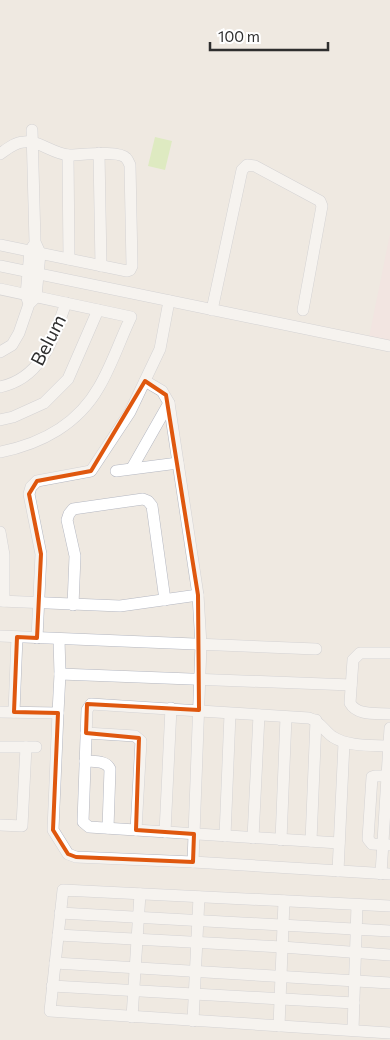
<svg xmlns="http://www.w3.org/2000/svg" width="390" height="1040" font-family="Commissioner,sans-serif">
<rect width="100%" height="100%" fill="#efe9e1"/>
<path fill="#f5dfe0" d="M390,234v107l-21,-4z"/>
<path fill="#c9ec9a" d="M155,137l17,4 -7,29 -17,-4z"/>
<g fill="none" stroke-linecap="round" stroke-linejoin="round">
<g stroke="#b4b7c1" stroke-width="12">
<g id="minor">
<path d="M99,153l2,113"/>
<path d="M0,154c7,-5 15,-12 24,-12 15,-2 29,12 45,13 11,0 50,-5 57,3 2,2 3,5 4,7l2,101 -2,4 -3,1 -127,-26"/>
<path d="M68,155l1,104"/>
<path d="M0,266l390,80"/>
<path d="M0,289l131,28c-11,23 -19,48 -32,70 -21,37 -58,57 -99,65"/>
<path d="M28,301l-2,-6 4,-44 3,-5"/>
<path d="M212,310l30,-140 5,-5 8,1 65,35 2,5 -19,104"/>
<path d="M0,352l12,-7 7,-12 10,-29 7,-7 4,-44 -5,-11 -3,-112"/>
<path d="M145,381l17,10 7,12 29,192 3,50 -8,217"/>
<path d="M0,387c42,-9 53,-48 66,-84"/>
<path d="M0,420l13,-3 31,-14 24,-24 30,-69"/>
<path d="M132,468l37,-65"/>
<path d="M116,471l62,-8"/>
<path d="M0,532l4,23v46"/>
<path d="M0,601l120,5 78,-11"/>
<path d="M73,605l2,-49 -8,-36 2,-6 4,-5 70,-10 5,2 4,5 13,94"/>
<path d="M0,636l316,13"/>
<path d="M37,638l4,-84 -12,-60 2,-7 6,-6 54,-10 39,-59 30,-63 9,-48"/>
<path d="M390,653h-30l-7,7 -3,43c7,13 26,10 40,11"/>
<path d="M60,674l291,11"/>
<path d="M0,712l58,1 2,-39 -1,-35"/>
<path d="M14,712l3,-75"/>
<path d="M58,713l-5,117 15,24 8,3 117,5 197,12"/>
<path d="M86,733l49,3 6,5 -5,89"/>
<path d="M0,747h36"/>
<path d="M85,761c9,1 21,-1 25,8l-2,59"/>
<path d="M390,776h-15l-3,1 -4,62 4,5 18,1"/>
<path d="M0,825l22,1 4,-79"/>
<path d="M165,832l6,-124"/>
<path d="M225,836l5,-122"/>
<path d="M253,838l6,-123"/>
<path d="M281,840l5,-123"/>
<path d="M311,841l5,-121"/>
<path d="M339,843l-250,-16 -6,-5 4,-112 4,-6c73,4 145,10 218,14 11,3 15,13 24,19 16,10 39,8 57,9"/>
<path d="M338,871l6,-128"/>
<path d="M381,874l9,-146"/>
<path d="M390,906l-327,-16 -13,121 340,22"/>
<path d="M60,913l330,18"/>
<path d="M58,935l224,12 108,8"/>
<path d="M55,963l335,20"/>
<path d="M52,986l302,17"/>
<path d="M132,1017l8,-123"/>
<path d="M193,1021l6,-124"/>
<path d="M279,1026l5,-125"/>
<path d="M353,1030l4,-125"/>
</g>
</g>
<use href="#minor" stroke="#fff" stroke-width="11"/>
</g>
<path d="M0 0H390V1040H0ZM145,381l21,14 32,200 1,115 -112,-6 -1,29 53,5 -3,92 58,4 -1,28 -117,-5 -8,-3 -15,-24 5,-117 -44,-1 3,-75 20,1 4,-84 -12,-60 8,-13 54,-10z" fill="#efe9e1" fill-opacity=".55" fill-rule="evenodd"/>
<path fill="none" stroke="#df570e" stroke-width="4" stroke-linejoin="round" d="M145,381l21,14 32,200 1,115 -112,-6 -1,29 53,5 -3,92 58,4 -1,28 -117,-5 -8,-3 -15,-24 5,-117 -44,-1 3,-75 20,1 4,-84 -12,-60 8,-13 54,-10z"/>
<g text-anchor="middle" stroke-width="4" stroke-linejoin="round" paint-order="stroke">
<g font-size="19" fill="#2e2e2e" stroke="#fff">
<text transform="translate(48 340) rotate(-63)" y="7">Belum</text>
</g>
</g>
<path d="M210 42v8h118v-8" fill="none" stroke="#2e2e2e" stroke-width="2.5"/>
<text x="218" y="42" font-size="15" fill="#2e2e2e" stroke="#ffffff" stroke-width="4" paint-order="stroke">100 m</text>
</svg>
